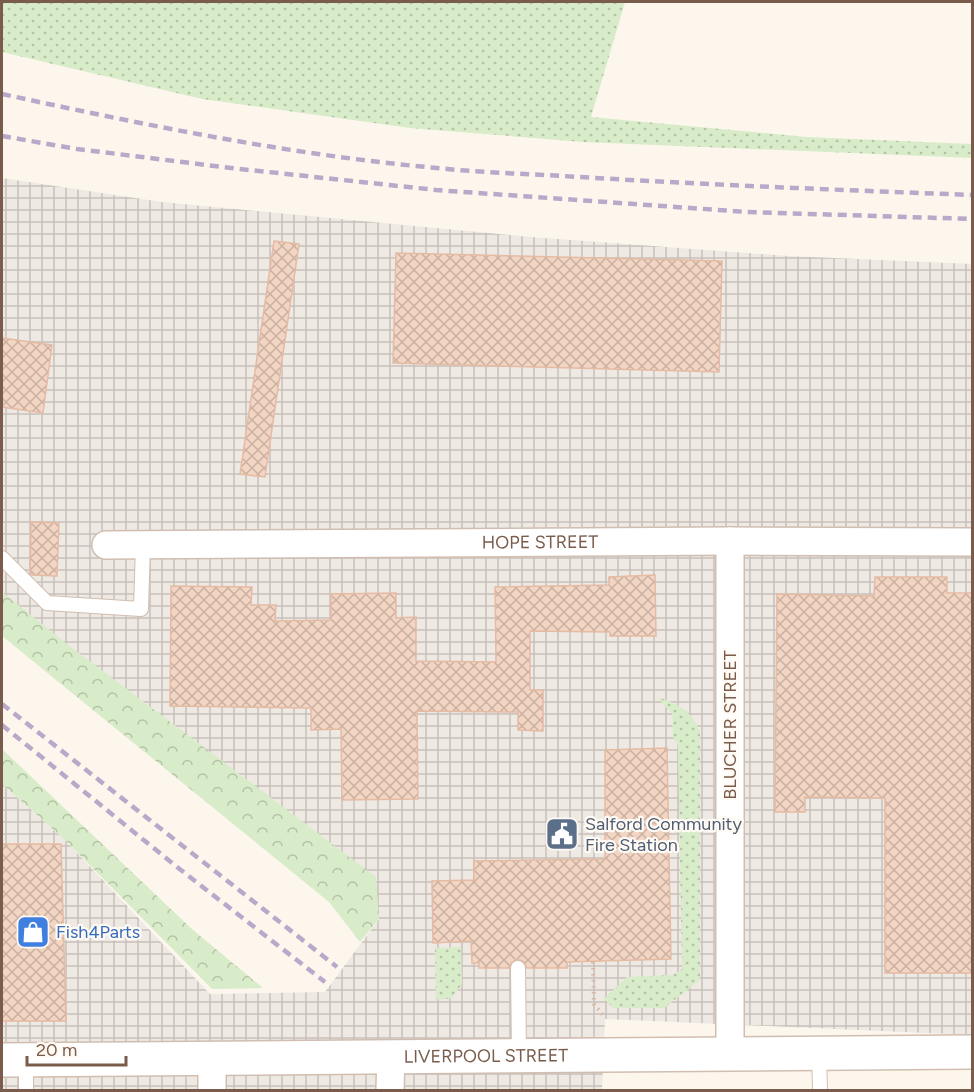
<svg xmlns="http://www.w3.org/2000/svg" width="974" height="1092" font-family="Figtree,sans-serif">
<defs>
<pattern id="industrial-grid" width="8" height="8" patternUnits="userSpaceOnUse" patternTransform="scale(1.5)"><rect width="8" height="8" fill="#efe9e4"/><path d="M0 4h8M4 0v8" fill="none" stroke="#c7c0bb"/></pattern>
<pattern id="grass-dots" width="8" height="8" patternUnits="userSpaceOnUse" patternTransform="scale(1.5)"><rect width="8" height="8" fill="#d8ecc9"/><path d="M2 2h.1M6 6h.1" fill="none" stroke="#b4c2a5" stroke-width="1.8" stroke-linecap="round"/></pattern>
<pattern id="forest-crowns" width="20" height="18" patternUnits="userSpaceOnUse" patternTransform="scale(1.5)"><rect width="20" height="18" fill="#d8ecc9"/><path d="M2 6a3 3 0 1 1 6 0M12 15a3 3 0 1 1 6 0" fill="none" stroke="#b4c2a5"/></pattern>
<pattern id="building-cross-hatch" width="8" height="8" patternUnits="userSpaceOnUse" patternTransform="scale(1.5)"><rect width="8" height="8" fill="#f3d5c3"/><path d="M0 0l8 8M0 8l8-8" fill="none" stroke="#cab0a1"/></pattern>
</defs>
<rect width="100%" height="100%" fill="#fdf6ec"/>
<path fill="url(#industrial-grid)" d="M2,178l160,24 369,35 258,19 183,8v771l-367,-16 -3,71h-600v-306l61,54 147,156 115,-2 54,-73 -377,-320z"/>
<g fill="url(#grass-dots)">
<path d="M2,2h623l-34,115 216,20 165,7v14l-389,-16 -173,-14 -208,-29 -200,-47z"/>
<path d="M657,697c22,7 33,13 43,34v249l-36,28h-51l-9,-9 23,-22 46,-2 9,-6 -4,-223 -5,-9 -1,-23z"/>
<path d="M461,947l1,37 -10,14 -16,2 -1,-52z"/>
</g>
<g fill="url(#forest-crowns)">
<path d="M2,592l65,52 309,233 3,42 -19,23 -31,-40 -327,-266z"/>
<path d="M2,749l191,181 70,58 -51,1 -149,-151 -61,-54z"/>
</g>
<g fill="url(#building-cross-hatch)" stroke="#e6bba3" stroke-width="1.5">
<path d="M274,241l25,3 -34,233 -25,-3z"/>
<path d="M396,253l326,8 -3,111 -326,-9z"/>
<path d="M2,338l50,7 -9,68 -41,-6z"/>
<path d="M31,522l28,1 -2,53 -25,-1 -2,-2z"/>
<path d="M655,575l1,61h-46v-4l-80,-1v59h13v41l-25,-1v-18l-101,-1 1,88 -76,1 -1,-71 -30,1v-22l-141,-2 1,-120 81,1 -1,18h25l-1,16 56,-1v-26l65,-1v25l20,-1v44l80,1 -1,-75 114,-2v-8z"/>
<path d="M875,577h72v16h25v380h-87v-175l-80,-1v15h-30l2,-218 97,2z"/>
<path d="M667,748l4,211 -104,3v6h-40l-4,-7 -6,-2 -6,4 -2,5h-30v-5h-7l-1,-22 -38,2 -1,-62 42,-1v-19l131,-2v-109z"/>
<path d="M2,844h59l5,177h-64z"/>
</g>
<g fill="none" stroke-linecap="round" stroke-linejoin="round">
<g stroke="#d1beb0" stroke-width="16">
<g id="service">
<path d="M2,558l45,45 94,6 2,-64"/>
<path d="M518,968l1,87"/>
<path d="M819,1053l1,37"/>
<path d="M26,1060v30"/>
</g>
</g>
<g stroke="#d1beb0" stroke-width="30">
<g id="minor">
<path d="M730,541v512"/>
<path id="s1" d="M106,545l624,-4 242,1"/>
<path d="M212,1059v31"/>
<path d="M390,1090l1,-34"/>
</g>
</g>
<g stroke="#d1beb0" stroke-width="36">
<g id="tertiary">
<path id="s2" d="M2,1060l970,-8"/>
</g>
</g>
<path stroke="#d9b8a5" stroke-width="4" stroke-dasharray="1.5 4.5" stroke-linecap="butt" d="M593,962l1,42 9,11"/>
<use href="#service" stroke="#fff" stroke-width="14"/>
<use href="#minor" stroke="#fff" stroke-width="27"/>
<use href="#tertiary" stroke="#fff" stroke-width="33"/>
<g stroke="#b9a8c9" stroke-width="4.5" stroke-dasharray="9 6" stroke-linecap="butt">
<path d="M2,94c143,31 289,61 435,74 48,5 95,6 143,9 131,8 261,13 392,18"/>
<path d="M2,136l75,13 154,19 205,22 311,22 225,7"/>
<path d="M2,704l335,263"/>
<path d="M2,725l175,142 148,115"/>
</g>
</g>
<defs>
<g id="civic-square" transform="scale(1.725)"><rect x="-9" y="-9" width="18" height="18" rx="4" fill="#5c6f8a" stroke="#fffaf3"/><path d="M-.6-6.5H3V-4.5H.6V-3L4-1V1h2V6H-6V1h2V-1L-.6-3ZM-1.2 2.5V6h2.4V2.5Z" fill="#fff"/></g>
<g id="shop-square" transform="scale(1.725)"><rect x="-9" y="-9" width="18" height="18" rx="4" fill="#3f7fe0" stroke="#fffaf3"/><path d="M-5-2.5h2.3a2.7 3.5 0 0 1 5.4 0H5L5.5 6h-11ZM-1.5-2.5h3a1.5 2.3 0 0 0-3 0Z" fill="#fff"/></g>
</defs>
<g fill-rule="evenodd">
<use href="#civic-square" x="562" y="834"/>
<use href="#shop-square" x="33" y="932"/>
</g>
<g text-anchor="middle" stroke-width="4.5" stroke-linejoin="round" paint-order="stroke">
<g font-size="18" fill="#7a5c4d" stroke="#fffaf3">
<text dy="6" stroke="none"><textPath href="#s1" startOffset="434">HOPE STREET</textPath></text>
<text transform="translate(730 725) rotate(-90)" y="6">BLUCHER STREET</text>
<text dy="6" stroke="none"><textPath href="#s2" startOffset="484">LIVERPOOL STREET</textPath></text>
</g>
<g font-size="18" fill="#4e5e75" stroke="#fffaf3" text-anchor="start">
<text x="585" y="830">Salford Community<tspan x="585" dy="21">Fire Station</tspan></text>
</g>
<g font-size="18" fill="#366cbe" stroke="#fffaf3" text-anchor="start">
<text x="56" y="938">Fish4Parts</text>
</g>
</g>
<rect width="974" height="1092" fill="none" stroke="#7a5c4d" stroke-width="6"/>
<path d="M27 1056v9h99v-9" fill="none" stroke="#7a5c4d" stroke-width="3"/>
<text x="36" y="1056" font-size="18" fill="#7a5c4d" stroke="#fffaf3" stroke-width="4.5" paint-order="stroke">20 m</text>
</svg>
